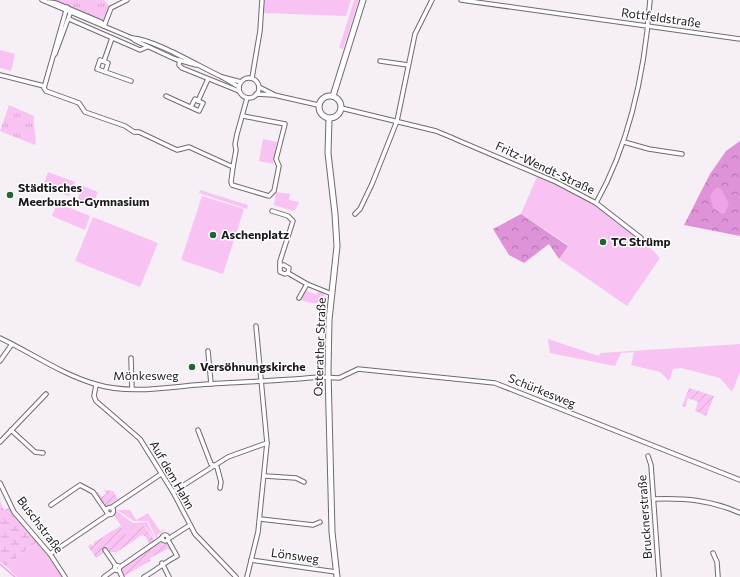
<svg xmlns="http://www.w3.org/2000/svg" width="740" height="577" font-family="Commissioner,sans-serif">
<defs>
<pattern id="forest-crowns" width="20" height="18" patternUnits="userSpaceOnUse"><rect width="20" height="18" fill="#de92d8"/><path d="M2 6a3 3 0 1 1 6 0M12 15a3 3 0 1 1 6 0" fill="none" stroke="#b376ae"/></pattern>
<pattern id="wetland-marsh" width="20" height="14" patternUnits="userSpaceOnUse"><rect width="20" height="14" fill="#f8c3f3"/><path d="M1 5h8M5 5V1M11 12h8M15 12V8" fill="none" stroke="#d4a7d0"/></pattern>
<pattern id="park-tufts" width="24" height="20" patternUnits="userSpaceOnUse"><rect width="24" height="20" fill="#f8c3f3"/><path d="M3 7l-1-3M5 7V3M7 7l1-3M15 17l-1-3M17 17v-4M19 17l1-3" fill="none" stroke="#d4a7d0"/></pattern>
<pattern id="garden-furrows" width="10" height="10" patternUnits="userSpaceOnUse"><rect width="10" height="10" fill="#f8c3f3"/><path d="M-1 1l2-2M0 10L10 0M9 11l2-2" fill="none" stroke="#d4a7d0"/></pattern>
</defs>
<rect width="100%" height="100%" fill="#f7eff6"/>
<g fill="#f8c3f3">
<path d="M264,0h87l-5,16 -83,-3z"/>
<path d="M354,0h5l-16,49 -4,-1z"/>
<path d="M0,50l15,4 -4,17 -11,-3z"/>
<path d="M263,139l14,3 -4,22 -14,-3z"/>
<path d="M48,172l27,10 -6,14 -26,-10z"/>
<path d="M538,174l58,29 45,35 19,20 -33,48 -68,-47 9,-14 -47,-31z"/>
<path d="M83,186l15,6 -6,15 -15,-7z"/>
<path d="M200,190l48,15 -1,4 -48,-16z"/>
<path d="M276,192l14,2 -1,6 10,2 -3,7 -3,2 -19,-6z"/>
<path d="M202,196l42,13 -21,65 -42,-14z"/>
<path d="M57,203l33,13 -5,14 -33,-14z"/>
<path d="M93,217l65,26 -18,44 -65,-26z"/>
<path d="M306,290l10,5 3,-4 4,1 3,7c-9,6 -17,5 -26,0z"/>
<path d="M548,339l51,17 1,-3 140,-9v28l-8,20 -12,-14 -39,-10 -8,1 -4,12 -9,-9 -29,-7 3,-13 -13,1 -6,13 -65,-13z"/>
<path d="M115,510l18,13 14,-1 9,18 -13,-16 -16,11 -13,-20z"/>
<path d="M117,510h13l6,10 12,-7 12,18 6,-2 -9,6 2,3 -2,1 -9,-18h-14z"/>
<path d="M37,542l26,35h-46l-11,-11z"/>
</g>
<g fill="url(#forest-crowns)">
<path d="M740,141v95l-56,-11 26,-51 16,-23z"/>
<path d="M521,214l47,32 -9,13 -10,-15 -25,19 -15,-8 -16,-26z"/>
</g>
<path fill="url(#wetland-marsh)" d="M0,501l4,9 5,-2 28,34 -31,24 -6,-4z"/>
<g fill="url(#park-tufts)">
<path d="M50,0h54l6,7 -7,14z"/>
<path d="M9,105l25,11c-2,9 4,23 1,29l-35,-14z"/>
</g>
<g fill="url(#garden-furrows)">
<path d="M689,388l25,8 -8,20 -11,-5 3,-9 -10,-4 -3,9 -3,-1z"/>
<path d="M103,487l2,3 8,1 5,8 -12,8 -10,-14 2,-1 4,5 4,-3z"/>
<path d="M143,524l12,17 -5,3 -5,-8 -3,-1 -25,17h-8l-3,-4 5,-4 -7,4v5l-8,5 -8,-12 3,-2 2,2 1,-4 11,-6v-1l16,-9 6,9z"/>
<path d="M161,542l2,3 3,-2 5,7 -3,-1 -18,9v3l-26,15 -3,-5 2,-4z"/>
</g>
<path fill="#efa2e9" d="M717,187l4,2 8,14 -4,10 -3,1 -9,-6 -3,-13z"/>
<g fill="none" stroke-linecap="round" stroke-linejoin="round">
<path stroke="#efa2e9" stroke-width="1.5" d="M0,564l15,13"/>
<g stroke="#70696f" stroke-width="5.5">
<g id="street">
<path d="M42,0l90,38 4,3 39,18 21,6"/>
<path d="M461,0l279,39"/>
<path d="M49,2l7,1 45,19 3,4"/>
<path d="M67,7l-23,81 2,3 33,12 6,9 40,14 9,6h5l38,18 12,-3 44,20 3,-17 -1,-6 2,-10 10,-36"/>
<path d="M69,19l71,31 7,-3"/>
<path d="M104,26l7,-18 16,-8"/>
<path d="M132,38c22,1 68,29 90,39"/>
<path d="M55,54l16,-43"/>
<path d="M180,60l-1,5 3,3 57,23"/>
<path d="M104,61l8,-23"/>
<path d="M380,61l28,4"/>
<path d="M105,72l3,-9 -8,-3 -3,9 34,12"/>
<path d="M0,75l44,11"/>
<path d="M252,78l8,-47 2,-31"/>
<circle cx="249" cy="88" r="10"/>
<path d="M239,87l-17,-10 19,5"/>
<path d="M259,87l14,7"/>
<path d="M256,94l18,1 44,10"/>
<path d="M166,96l33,15 4,-8 -5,-2"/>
<path d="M191,107l4,-8 3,2 10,-22"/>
<path d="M341,108l95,23 17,7"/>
<path d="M455,139l101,43 40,21 45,35"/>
<path d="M624,142l25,7 33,5"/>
<path d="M233,167l-2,15 1,3 37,11 5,-5 5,-25 -3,-7 9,-35 -42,-8"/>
<path d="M596,203c35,-62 49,-133 54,-203"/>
<path d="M272,211l16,5 5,5 -13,40v11l5,2 3,-1 19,11 25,10"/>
<path d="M355,214l5,-5 12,-25 25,-63 18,-87 17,-34"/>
<path d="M280,266l4,-1 5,3 -1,5"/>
<path d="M299,298l8,-14"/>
<path d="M0,338c32,15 61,36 95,46 32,10 68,4 100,1 42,-3 83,-4 125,-8l19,1 19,-9 137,14 245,97"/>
<path d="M208,351l3,33"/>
<path d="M131,358l1,31"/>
<path d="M0,361l12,-17"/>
<path d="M96,385l-2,11 2,5 44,38 33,53 22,42 41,43"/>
<path d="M11,430l24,22 8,1"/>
<path d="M198,430l13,34 6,3 4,15 -1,6"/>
<path d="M0,442l46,-48"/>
<path d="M648,456l3,9 8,112"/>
<path d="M265,476l31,2 8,4"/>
<path d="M0,483l14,29 36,42 15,23"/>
<path d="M173,492l55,-35 39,-14"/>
<path d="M654,499c31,-1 57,1 86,14"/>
<path d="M51,505l29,-20 13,7 13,19"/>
<path d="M112,507l49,-33"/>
<circle cx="110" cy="511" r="3.5"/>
<path d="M260,519l53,6 7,-3"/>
<circle cx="165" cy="538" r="3"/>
<path d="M168,539l22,-14"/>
<path d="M105,550l11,16"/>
<path d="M713,553l4,9 1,15"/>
<path d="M50,554l59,-40"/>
<path d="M251,560l85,12"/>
<path d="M162,563l7,14"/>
<circle cx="117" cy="568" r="2.5"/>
<path d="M120,567l42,-29"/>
<path d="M119,570l3,7"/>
<path d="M104,577l11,-8"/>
<path d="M144,577c11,-6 21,-15 33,-21l-9,-16"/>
<path d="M247,577l11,-45 9,-89 -11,-117"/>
</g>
</g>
<g stroke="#70696f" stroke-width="7">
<g id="secondary">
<circle cx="330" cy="107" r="11"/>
<path d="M333,96l30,-96"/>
<path d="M329,119l-1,34 7,61 2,32 -8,74 -1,50 4,162 5,45"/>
</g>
</g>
<use href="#street" stroke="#fff" stroke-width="3.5"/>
<use href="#secondary" stroke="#fff" stroke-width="5"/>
</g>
<g fill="#1e6633" stroke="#fff" stroke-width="1.5">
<circle cx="10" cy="195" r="4"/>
<circle cx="213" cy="235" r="4"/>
<circle cx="603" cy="242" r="4"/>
<circle cx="192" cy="367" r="4"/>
</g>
<g text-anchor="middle" stroke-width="3" stroke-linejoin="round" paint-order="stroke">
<g font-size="12" fill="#1a171a" stroke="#fff">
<text transform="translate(661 18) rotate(8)" y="4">Rottfeldstraße</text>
<text transform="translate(545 168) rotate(25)" y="4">Fritz-Wendt-Straße</text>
<text transform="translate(320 347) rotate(-88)" y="4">Osterather Straße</text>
<text x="146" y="380">Mönkesweg</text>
<text transform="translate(542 391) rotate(22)" y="4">Schürkesweg</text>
<text transform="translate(172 475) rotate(60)" y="4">Auf dem Hahn</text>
<text transform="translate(645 517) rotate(-94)" y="4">Brucknerstraße</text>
<text transform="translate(40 525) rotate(53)" y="4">Buschstraße</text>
<text transform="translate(295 556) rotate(8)" y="4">Lönsweg</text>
</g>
<g font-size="12" font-weight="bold" fill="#1a171a" stroke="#fff" text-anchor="start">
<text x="18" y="192">Städtisches<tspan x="18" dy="14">Meerbusch-Gymnasium</tspan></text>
<text x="221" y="239">Aschenplatz</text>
<text x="611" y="246">TC Strümp</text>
<text x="200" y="371">Versöhnungskirche</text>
</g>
</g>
</svg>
